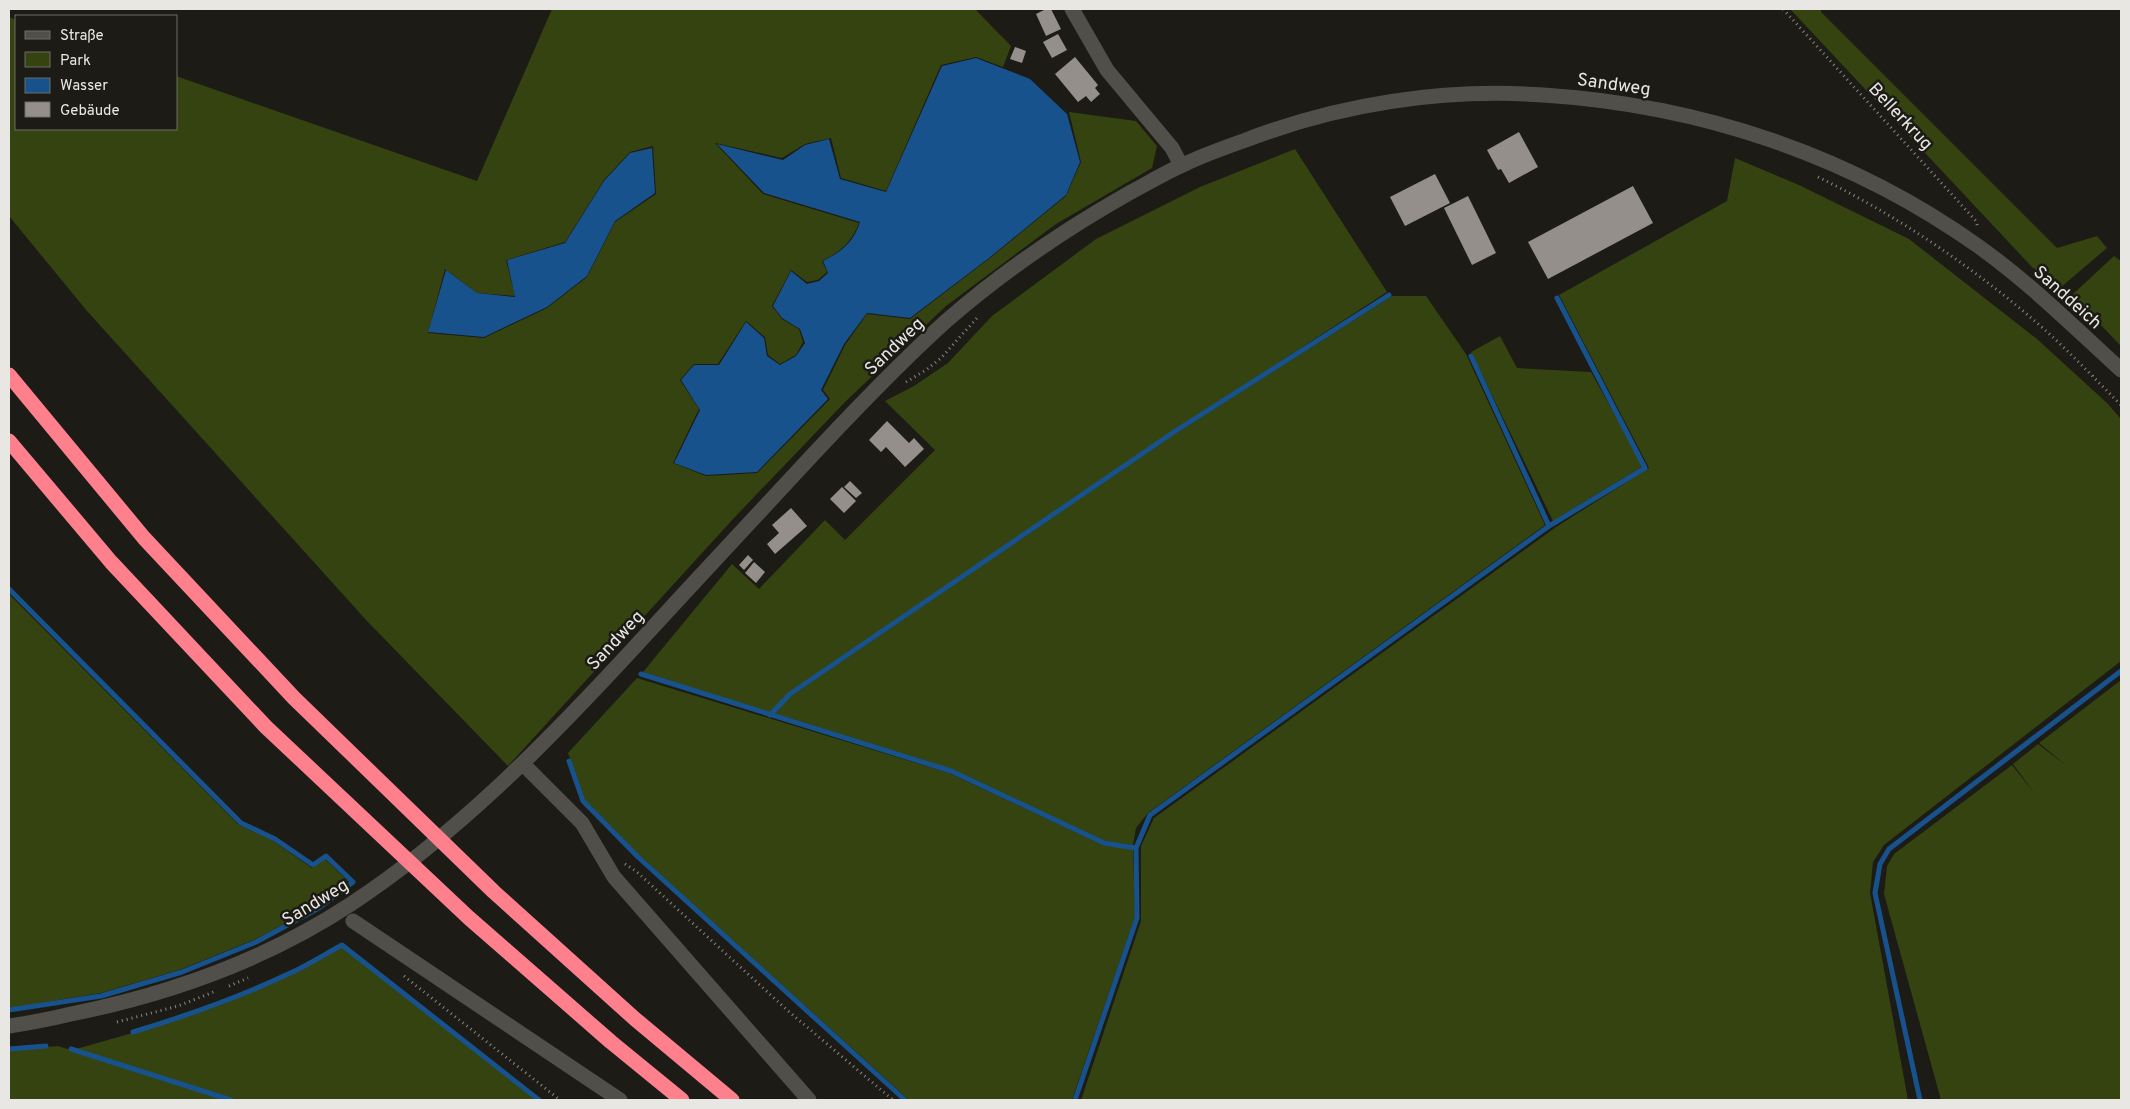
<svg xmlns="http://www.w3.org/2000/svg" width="2130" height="1109" font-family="Overpass,sans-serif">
<rect width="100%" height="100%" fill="#1c1b16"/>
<g fill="#34430f" fill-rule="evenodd">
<path d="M552,9h423l36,37 -8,21 -27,-10 -35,8 -55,126 -45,-13 -10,-40 -26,6 -23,14 -67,-15 48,51 96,29c-7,19 -19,29 -37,38l5,11 -9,8 -11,2 -16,-12 -19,36 10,13 17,10 4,13 -7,13 -16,9 -12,-9 -3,-18 -19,-16 -28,43h-24l-14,16 19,29 -26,54 33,13 51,-3 73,-74 -7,-9 22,-45 22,-31 43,5 80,-61 76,-62 15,-34 -12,-50 67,9 21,25 -5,22 -96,56 -110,82 -101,96 -112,117 -225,247 -141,-145 -280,-310 -78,-95v-199l7,3v109h160v-53l301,105zM653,146l3,48 -41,28 -28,55 -40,31 -63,30 -56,-5 17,-64 32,24 38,3 -9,-36 59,-18 39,-62 26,-28z"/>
<path d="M1790,9h31v3l236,236 40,-12 10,12 -47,40 -28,-21z"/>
<path d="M1295,149l92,143 -214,139 -384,262 -20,20 -126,-41 89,-108 27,25 66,-69 20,20 90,-90 -50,-49 29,-15 34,-23 44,-47 104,-77 104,-52z"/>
<path d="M1735,158l64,27 110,54 128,100 70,64 14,16v242l-237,184 -11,17 -3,31 38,207h-827l60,-179v-75l13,-28 402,-291 93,-59 -90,-173 168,-94z"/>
<path d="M2114,256l7,5v85l-49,-51z"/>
<path d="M1392,296h34l40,58 79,171 -397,288 -12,15 -3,17 -28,-4 -154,-72 -178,-56 18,-17 384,-262z"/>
<path d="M1500,336l17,32 74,4 52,94 -90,55 -82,-169z"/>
<path d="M9,594l230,231 33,15 40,28 13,-9 23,22 -31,25 -61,33 -74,30 -81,24 -92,15z"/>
<path d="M637,678l312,95 154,72 30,4 2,68 -63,183h-163l-269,-244 -55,-56 -17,-47z"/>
<path d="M2121,680v420h-180l-57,-206 3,-28 7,-12 118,-89 23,29 -22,-30 25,-20 29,22 -28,-23z"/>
<path d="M341,946l195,154h-302l-158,-51c52,-15 106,-28 156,-49 38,-15 74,-34 109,-54z"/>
<path d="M58,1046l168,54h-217v-50z"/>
</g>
<g fill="#17528d">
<path d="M976,58l54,21 37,35 13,48 -14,33 -77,63 -79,60 -43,-5 -23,31 -23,46 7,9 -71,73 -51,3 -32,-12 26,-53 -19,-30 13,-15h25l27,-43 18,16 3,18 13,9 16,-9 9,-13 -5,-14 -18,-11 -9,-12 18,-35 16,13 12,-3 9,-8 -5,-12c18,-9 31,-19 37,-39l-96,-29 -47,-49 66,16 22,-15 24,-6 11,40 46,13 56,-126z"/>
<path d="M652,148l3,45 -40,28 -28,55 -40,31 -63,30 -56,-5 18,-62 31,23 38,4 -8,-37 58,-17 39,-62 26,-28z"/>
</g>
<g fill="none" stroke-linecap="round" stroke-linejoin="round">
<g stroke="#17528d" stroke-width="5">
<path d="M1549,526l96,-58 -88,-170"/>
<path d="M9,589l232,234 34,16 38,26 13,-9 27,26 -34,26 -63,34 -74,30 -81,24 -92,14"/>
<path d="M641,674l310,97 153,72 32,5"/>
<path d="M770,715l20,-21 384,-262 215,-137"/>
<path d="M569,761l14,40 55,56 267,243"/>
<path d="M133,1032c53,-16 105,-34 155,-58 19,-8 37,-20 54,-29l197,155"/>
<path d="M9,1049l37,-3"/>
<path d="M71,1049l160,51"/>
<path d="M1075,1100l62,-182 -1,-70 14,-33 399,-289 -78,-170"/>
<path d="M1920,1100l-45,-207 5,-29 9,-15 232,-178"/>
</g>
</g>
<g fill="#958f8c">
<path d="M1046,9h5l10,20 -15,7 -10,-22z"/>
<path d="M1058,34l9,16 -15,8 -9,-16z"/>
<path d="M1015,47l11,4 -4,12 -12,-4z"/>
<path d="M1075,57l23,28 -3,3 5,6 -9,8 -5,-6 -8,6 -23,-28z"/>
<path d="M1519,132l19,35 -29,16 -8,-14 -3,1 -11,-20z"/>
<path d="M1435,174l15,29 -45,23 -15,-29z"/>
<path d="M1633,186l20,37 -105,56 -20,-37z"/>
<path d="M1468,196l28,57 -24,12 -28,-57z"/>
<path d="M887,421l22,22 5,-5 10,11 -19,18 -19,-20 -5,5 -12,-12z"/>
<path d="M850,481l12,12 -6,5 -12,-11z"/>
<path d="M842,487l14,14 -12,12 -14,-14z"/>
<path d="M791,508l16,18 -32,28 -8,-10 12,-11 -7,-8z"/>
<path d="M748,555l5,5 -9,10 -5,-5z"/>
<path d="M754,562l11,10 -9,11 -11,-10z"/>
</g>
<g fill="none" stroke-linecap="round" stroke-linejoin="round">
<g stroke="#8b8a86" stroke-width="3" stroke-dasharray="1 4" stroke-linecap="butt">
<path d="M1783,9l193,212 2,7"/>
<path d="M1818,177c78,38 152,88 218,145 30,26 57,55 85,83"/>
<path d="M906,382l20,-12 15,-12 36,-40"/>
<path d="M625,864l12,8 150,138 106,90"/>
<path d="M404,976l156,124"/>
<path d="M229,986l19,-8"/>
<path d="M117,1022l61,-16 38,-15"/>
</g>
<g stroke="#504f49" stroke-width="15">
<path d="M1072,9l35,61 65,78 9,17"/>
<path d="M523,764l59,59 32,54 195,223"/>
<path d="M353,921l267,179"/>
<path d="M9,1026c21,-3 41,-7 62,-12 99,-20 195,-54 280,-110 106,-70 194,-160 280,-253 54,-59 109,-118 163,-176 49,-53 98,-105 151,-153 55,-48 122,-94 186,-130 19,-10 37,-21 56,-29 19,-9 39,-16 59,-23 93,-36 197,-52 297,-45 157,10 307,60 435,151 52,37 97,82 143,124"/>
</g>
<g stroke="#ff808d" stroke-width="15">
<path d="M9,375l135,163 150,160 200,194 141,127 97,81"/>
<path d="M9,441l102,121 155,165 203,191 142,124 71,58"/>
</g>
</g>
<g text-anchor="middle" stroke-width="5" stroke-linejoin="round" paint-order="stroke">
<g font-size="18" fill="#e8e7e4" stroke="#1c1b16">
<text transform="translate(1614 84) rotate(8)" y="6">Sandweg</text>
<text transform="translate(1901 116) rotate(47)" y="6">Bellerkrug</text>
<text transform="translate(2068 297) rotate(42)" y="6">Sanddeich</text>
<text transform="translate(894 346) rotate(-44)" y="6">Sandweg</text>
<text transform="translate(615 640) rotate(-47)" y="6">Sandweg</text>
<text transform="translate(315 902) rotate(-31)" y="6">Sandweg</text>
</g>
</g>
<rect width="2130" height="1109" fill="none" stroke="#e8e7e4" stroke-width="20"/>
<rect x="15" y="15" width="162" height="115" fill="#1c1b16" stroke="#6e6d68"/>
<rect x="25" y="31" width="25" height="8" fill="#504f49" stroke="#6e6d68"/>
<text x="60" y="40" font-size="15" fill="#e8e7e4">Straße</text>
<rect x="25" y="52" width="25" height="15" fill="#34430f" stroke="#6e6d68"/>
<text x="60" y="65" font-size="15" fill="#e8e7e4">Park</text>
<rect x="25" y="78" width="25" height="15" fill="#17528d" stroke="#6e6d68"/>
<text x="60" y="90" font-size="15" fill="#e8e7e4">Wasser</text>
<rect x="25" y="102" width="25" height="15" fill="#958f8c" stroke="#6e6d68"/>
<text x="60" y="115" font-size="15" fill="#e8e7e4">Gebäude</text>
</svg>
